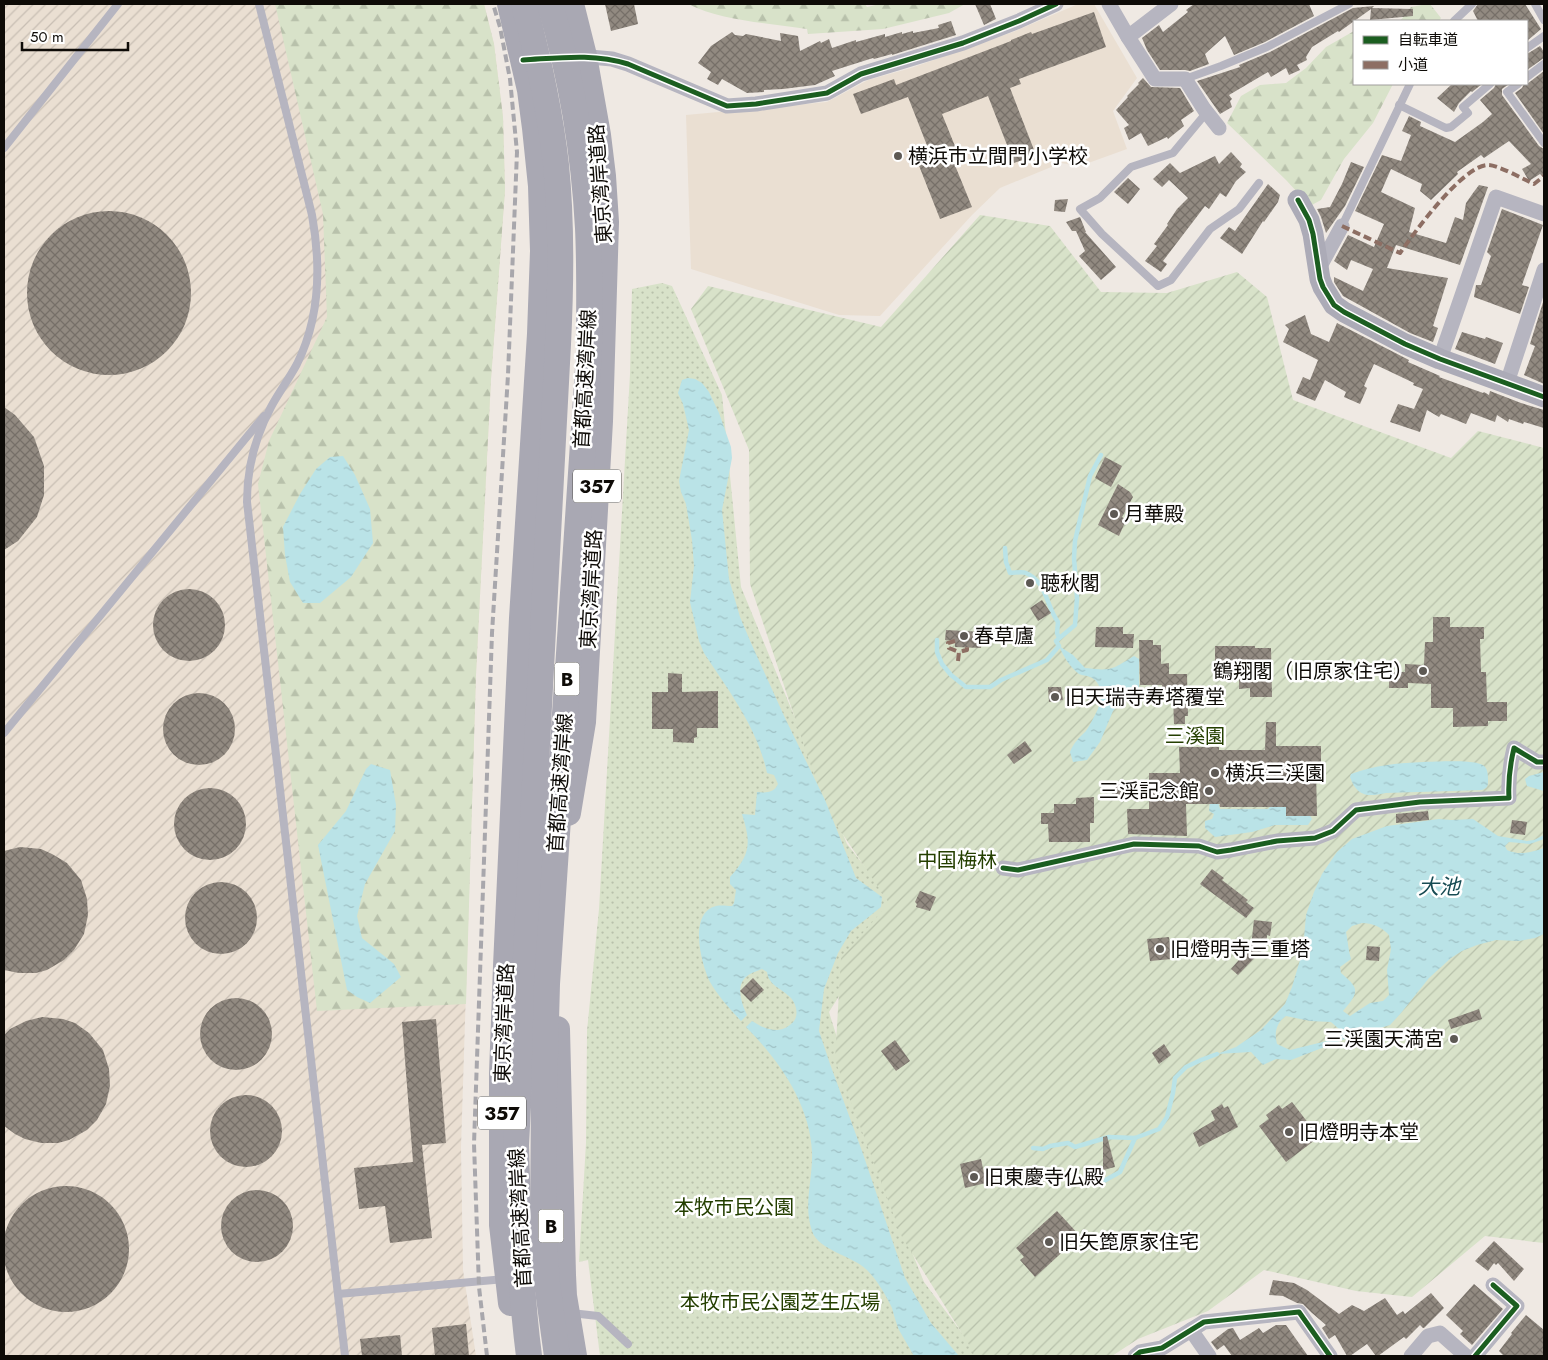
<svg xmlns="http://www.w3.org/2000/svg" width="1548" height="1360" font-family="Jost,'Noto Sans JP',sans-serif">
<defs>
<pattern id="industrial-furrows" width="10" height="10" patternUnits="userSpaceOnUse" patternTransform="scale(1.25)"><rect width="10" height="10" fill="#eadfd2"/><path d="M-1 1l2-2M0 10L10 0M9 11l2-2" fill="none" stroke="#c8beb3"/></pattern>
<pattern id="forest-firs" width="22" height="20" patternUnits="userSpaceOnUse" patternTransform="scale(1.25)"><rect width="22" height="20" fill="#d8e2c9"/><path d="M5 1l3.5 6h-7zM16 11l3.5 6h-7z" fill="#b8c1ab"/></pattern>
<pattern id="park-dots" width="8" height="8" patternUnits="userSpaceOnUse" patternTransform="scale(1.25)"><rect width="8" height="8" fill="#d8e2c9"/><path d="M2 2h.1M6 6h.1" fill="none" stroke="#b8c1ab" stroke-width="1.8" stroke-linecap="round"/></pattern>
<pattern id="garden-furrows" width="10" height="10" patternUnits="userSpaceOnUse" patternTransform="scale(1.25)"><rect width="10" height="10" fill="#d8e2c9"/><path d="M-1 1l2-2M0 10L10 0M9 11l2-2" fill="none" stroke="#b8c1ab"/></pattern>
<pattern id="water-ripples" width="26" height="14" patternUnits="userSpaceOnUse" patternTransform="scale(1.25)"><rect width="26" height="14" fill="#bae3e7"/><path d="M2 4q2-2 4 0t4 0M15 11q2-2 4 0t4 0" fill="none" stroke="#9fc1c5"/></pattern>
<pattern id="building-cross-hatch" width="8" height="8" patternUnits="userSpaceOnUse" patternTransform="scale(1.25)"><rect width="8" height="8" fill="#928a81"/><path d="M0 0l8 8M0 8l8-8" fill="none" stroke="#766f68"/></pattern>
</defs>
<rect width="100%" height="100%" fill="#efe9e3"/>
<path fill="#eadfd2" d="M1078,4h16l43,74 -24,33 14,38 -47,17 -19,-3 -61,25 -28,27 -92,101 -41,-1 -148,-46 -5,-154 141,-13 41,-22 43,-12 102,-36z"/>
<path fill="url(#industrial-furrows)" d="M4,4h480l10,40 9,73 2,73 -14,189 -15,295 -15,474 2,122 13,86h-472z"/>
<g fill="url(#forest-firs)">
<path d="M275,4h209l10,40 9,73 2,73 -14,189 -15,295 -10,330 -149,7 -59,-527 11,-43 58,-124 -4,-103z"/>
<path d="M688,4h177l2,3 13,-3h85l-16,9 -66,16 -75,5 -1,-5c-39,-6 -85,-8 -119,-25z"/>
<path d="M1427,4h3l11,14 -2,3h-39l11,-14z"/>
<path d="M1354,31v53h39l-20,39 -29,36 -23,41 -11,6 -24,-26 -59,-57 14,-27 19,-11 26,-2 20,-15 20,-21z"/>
</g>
<path fill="url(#park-dots)" d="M662,283l10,3 50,109 19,192 106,257 49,62 -67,106 46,148 49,122 55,74h-379l-12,-96 -9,2 7,-119 1,-112 12,-122 31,-535 2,-85z"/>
<path fill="url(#garden-furrows)" d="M980,215l70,11 51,66 66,1 70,-21 30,25 26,103 158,58 27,-27 66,17v795l-59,-7 -73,61 -56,-6 -92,-21 -56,41 -70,28 -26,17h-136l-74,-119 -67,-177 6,-102 48,-55 -64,-95 -75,-224 -1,-134 -58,-141 17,-23 173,41z"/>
<g fill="url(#water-ripples)" fill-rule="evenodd">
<path d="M688,378l7,1 7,4 7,9 10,21 12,34 1,11 -10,52 7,69 11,38 11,26 34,75 40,82 31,78 26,19 -1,10 -30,24 -13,22 -14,36 -5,42 11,33 32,87 43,127 26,45 28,33h-45c-5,-9 -10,-17 -15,-26 -3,-7 -5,-15 -7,-22 -6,-13 -15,-28 -25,-38 -14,-14 -49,-20 -55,-39 -9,-26 1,-52 0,-79 -2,-48 -33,-92 -66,-125l6,-6c8,5 15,9 25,9 6,0 13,-4 17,-9 5,-7 2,-18 -4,-24 -9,-9 -21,-11 -23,-25l-5,-3c-4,2 -9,3 -12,5 -16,9 -9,28 -3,41l-6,6c-11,-12 -23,-25 -31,-39 -9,-18 -22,-69 6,-76 5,-1 11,0 16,0l2,-3 2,-13 -6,-6v-7c21,-23 21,-34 12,-63l13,1 2,-23c9,1 17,1 21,-8l-4,-9 -7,-2c-9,-44 -38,-82 -63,-120l-5,-12 -9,-39 4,-36 -2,-26 -6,-36 -5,-12 -2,-11 10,-51 -6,-26 -5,-11 4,-13z"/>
<path d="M343,456l12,19 15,34 3,34 -22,34 -31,26h-17l-13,-21 -5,-27 -2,-28 17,-33 16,-25 14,-12z"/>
<path d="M1059,646l14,9 12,13c27,3 26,2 49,-12l5,3v29l-16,11 -10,12 -13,31 -13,18 -14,2 -3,-10c4,-10 9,-14 16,-21 4,-6 8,-14 11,-20 6,-11 6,-29 -7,-34 -4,-2 -7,-1 -11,-3 -10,-8 -15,-17 -20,-28z"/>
<path d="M1424,762c11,0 53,-3 60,4 4,3 4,10 4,15 0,6 -1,7 -6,9l-96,3c-18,4 -29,4 -36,-16l1,-3c24,-9 48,-11 73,-12z"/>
<path d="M371,764l19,6 6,35 -1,26 -30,53 -8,32 5,22 32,26 7,13 -31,26 -13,-6 -10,-7 -29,-145 28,-34 20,-42z"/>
<path d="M1544,772v19l-17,-5 -2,-7 4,-3z"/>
<path d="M1216,796l4,13h48l5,-5 34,7 5,8 -4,6h-33l-23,7 -37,5 -10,-9v-7l7,-2 2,-5 -5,-3 1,-11z"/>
<path d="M1439,819l12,1 22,-1 25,17 29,5 7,-1 10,-5v4l-14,5 -21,-2 -4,4 2,4c13,6 25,2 37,-2v86l-9,4 -16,3 -23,-1 -19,5 -15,6 -11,7 -22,20 -28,35 -11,12 -45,14 -54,21 -15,-1 -13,6 -12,-13 -34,2 19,-7 25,-17 24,-26 7,-17 11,-37 3,-35 8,-23 8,-18 15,-22 15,-13 35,-13zM1362,923c10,0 20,4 27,12l2,14 -4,21 2,25 -6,6 -13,2 -20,13 -7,-5c5,-7 17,-17 10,-26 -3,-5 -8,-8 -12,-12l-1,-6 11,-8c-3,-9 -3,-18 -5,-27l6,-6zM1286,1016l24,5 21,1 8,7 1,7 -5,3 -45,11 -13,-6c-3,-11 -1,-21 9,-28z"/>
</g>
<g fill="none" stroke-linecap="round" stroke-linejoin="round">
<g stroke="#bae3e7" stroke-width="4.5">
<path d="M1005,548l1,14 4,11c5,0 12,-2 16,0 21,9 20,33 32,49l-1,11 2,5"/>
<path d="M937,640v12l5,12 9,11 15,12h24l11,-7 46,-20 12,-14 -3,-5 19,-16 2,-27 -3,-40 1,-17 15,-65 11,-21"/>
<path d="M1033,1148l10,1 7,-3 18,-3 7,4 34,-10 26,1 24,-9 8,-12 6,-24 2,-15 11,-11 15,-7 16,-6"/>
<path d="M1092,1183l10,-1 18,-10 15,-34"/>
</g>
</g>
<g fill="url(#building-cross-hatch)">
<path d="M605,4h29l4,20 -27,7z"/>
<path d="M975,4h15l6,15 -12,6z"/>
<path d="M1194,4h115l5,12 -49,26 -31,13 -9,-19 -20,18 4,10 -19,7 -5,-1h-25l-13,-20 -5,-12 17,-13 4,7 25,-20 -2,-2z"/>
<path d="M1478,4h47l16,25 -14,12v-20h-49l-5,-10z"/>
<path d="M1374,6l-2,2 41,1v7l-43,4 1,-11 -32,23 -1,-1 -26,16 -6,10 1,3 -10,5 3,5 -11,5 -3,-7 -15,9 -3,-5 -39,23 3,4 -2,2 2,6 -12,7 -23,-33 43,-14 -1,-2 31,-13 83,-44z"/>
<path d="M1094,12l12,35 -87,32 2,5 -11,4 26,67 -22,8 -26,-67 -46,18 17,42 -7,2 20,49 -32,12 -26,-66 14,-5 -20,-51 -47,17 -8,-20 41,-15 2,6 115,-44v-1l20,-8 1,2z"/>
<path d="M951,21l5,14 -64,20v-1l-18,5 -1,-1 -41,13 3,5 -20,9 -32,4 -19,1v2l-17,1 -25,-14 -4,6 -11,-6 4,-7 -13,-9 13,-17 21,-14 3,3 8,1 3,-2 35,7 -1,-8 18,3 2,15 20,-10 1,2 8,-4 3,9 24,-8v2l29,-8v3l17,-5v2l11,-3v2l26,-5 -1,-3z"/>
<path d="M1540,46l4,6v6l-3,2 -14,10v-16z"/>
<path d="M1544,71v63l-29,-41 7,-5 2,-4h3z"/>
<path d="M1143,78l8,9 29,1 14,23 -13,9 3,6 -16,13 -1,-2 -19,9 -7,-13 -12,7 -5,-12 5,-3 -13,-15 12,-13 -1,-1 12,-12 -1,-1z"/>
<path d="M1452,84h30l-10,8 -1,-1 -12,12 -5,9 -17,-14z"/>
<path d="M1496,84h13l-7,5v6l37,51 5,3v29l-4,-4 -11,7 -7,-12 9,-5 -22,-23 -25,17 -3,-3 -24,17 1,2 -27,26 -11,-9 2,-7 -31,-15 -10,23 34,16 -6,24 37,11 9,-26 8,3 3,-17 7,-10 6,-8 9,2 -28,78 -64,-20 -9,23 61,10 -15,48 5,2 -5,14 -23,-9 -67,-37 -9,-14v-5l29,14 10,-22 -22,-9 -4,10 -13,-9 14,-26 26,12 10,-23 -29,-13 27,-56 19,6 10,-26 -9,-4 7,-15 12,6 -1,4 35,16 28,-20 9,-8 -12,-14 14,-12z"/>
<path d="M1231,152l11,12 -2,3 6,5 -10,9 -10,16 -6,-4 -11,16 -4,-3 -42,55 4,3 -6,8 -16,-11 12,-15 -3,-2 14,-19 -1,-1 10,-15 11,-11 -19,-18 -7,7 -9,-8 17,-16 10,10 35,-17 4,8z"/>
<path d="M1351,162l13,5 -19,39 -19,27 -5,-16 -4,-8 13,-2 12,-23z"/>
<path d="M1128,178l12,11 -12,15 -14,-12z"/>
<path d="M1268,184l12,11 -2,7 -14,20 -1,-1 -21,33 -22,-16 9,-11 6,4z"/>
<path d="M1068,199l-3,13 -11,-1 1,-11z"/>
<path d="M1502,209l41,16 -21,60 7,2 -9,27 -46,-17 2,-12h5l10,-29 -4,-4z"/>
<circle cx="109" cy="293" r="82"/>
<path d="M1080,217l6,15h-1l31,35 -15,13 -22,-24 6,-5 -9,-20h-4l-6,-9z"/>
<path d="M1544,299v85l-20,-9 11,-29 -5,-2z"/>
<path d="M1305,315l6,19 18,8 8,-19 72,37 -1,2 32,14 -1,1 44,16 1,-1 5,3 1,-4 31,12 23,7v18l-20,-6 -1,2 -14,-5 -1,3 -11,-7 -2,7 -24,-9 -5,11 -25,-10 -2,3 -12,-7 -7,22 -30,-10 8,-18 16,5 9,-20 -10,-4 1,-2 -40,-19 -10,22 3,2 -7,16 -16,-7 2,-5 -21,-12 -10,21 -19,-8 7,-16 7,3 8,-20 -35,-18 6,-13 -4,-4z"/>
<path d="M1462,332l23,7 1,-2 17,6 -8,21 -40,-15z"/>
<path d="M4,407l11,8 19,22 10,29v29l-7,22 -19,24 -14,9z"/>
<path d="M1105,457l17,9 -11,21 -16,-9z"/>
<path d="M1118,484l12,8 3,5 -11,20 4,3 -7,16 -21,-11z"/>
<circle cx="189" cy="625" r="36"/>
<path d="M1042,600l9,13 -13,8 -8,-13z"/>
<path d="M1433,617h17v10h34v12h-4l1,33h5l1,30h20v19h-19v5l-35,1v-19h-22v-24l-23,-1v5h-19v-16h16v-8l19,1 1,-23h8z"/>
<path d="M1096,627h27v7h11l-1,14 -38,-1z"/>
<path d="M946,630l37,2 -2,16 -26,-1v-6l-10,-1z"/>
<path d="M1139,640h14v5h8v19l8,-1v11h18l1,42h-3v8h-11l-1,-28 -10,1 -1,-12h-22z"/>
<path d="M1215,646h40v2h16l1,49h-22v-9l-11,1v-27h-24z"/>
<path d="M668,673l14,1v18l36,-1v37h-21v9l-3,1v5l-21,-1v-13h-21v-37h16z"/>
<path d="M1048,687h13l2,13 -14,2z"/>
<circle cx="199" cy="729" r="36"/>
<path d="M1266,722h10v24h45v24h-5l1,46h-31v-9h-66v-3h-34l1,32 -59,-2 -1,-25h22v-36h31l-1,-26h40v3h46z"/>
<path d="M1025,741l7,10 -18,13 -7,-9z"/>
<path d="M1111,782h13l1,13 -13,1z"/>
<circle cx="210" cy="824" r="36"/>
<path d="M1094,797v26h-4v19h-41l-1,-18h-7v-11h13v-9h22v-6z"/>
<path d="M1428,811l1,9 -33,3v-9z"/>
<path d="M1512,820l15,2 -2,13 -15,-2z"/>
<path d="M20,847l21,2 11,5 15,9 14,17 6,19 1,16 -4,19 -10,16 -10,10 -17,10 -11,3h-17l-15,-3v-119z"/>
<path d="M1212,869l12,9 -2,2 26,20 -2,2 8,6 -8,10 -46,-34z"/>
<circle cx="221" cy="918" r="36"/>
<path d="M920,891l16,6 -6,14 -14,-4 1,-3 -2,-2z"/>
<path d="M1254,920l18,2 -2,14 -3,-1 -1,15h-4l-24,25 -7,-6 20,-23z"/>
<path d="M1169,937l3,22 -22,2 -3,-22z"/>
<path d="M1367,946l13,1 -1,14 -13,-1z"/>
<path d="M753,978l11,12 -13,12 -11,-11z"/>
<circle cx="236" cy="1034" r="36"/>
<path d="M1479,1009l3,10 -31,10 -3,-9z"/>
<path d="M42,1017l21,2 12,4 14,10 14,17 6,19 1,17 -4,18 -9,16 -10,10 -18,10 -11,3h-17l-16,-4 -10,-5 -11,-8v-91l6,-6 16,-8z"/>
<path d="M436,1019l10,124 -24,2 10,93 -42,5 -5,-37 -26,3 -5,-41 59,-6 -11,-140z"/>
<path d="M895,1040l15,21 -14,10 -15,-20z"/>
<path d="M1164,1044l7,11 -12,9 -7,-11z"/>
<circle cx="246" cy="1131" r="36"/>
<path d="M1292,1102l27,35 -33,25 -27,-36 10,-7 -3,-4 13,-10 3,4z"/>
<path d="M1222,1104l2,4 4,-2 10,21 -39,20 -6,-14 22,-13 -4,-9z"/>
<path d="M1107,1136l8,31 -12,3v-33z"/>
<path d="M981,1159l5,24 -21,5 -5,-24z"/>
<circle cx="66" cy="1249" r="63"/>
<circle cx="257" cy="1226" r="36"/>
<path d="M1057,1211l23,25 -45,41 -15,-17 4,-3 -8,-9z"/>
<path d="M1494,1241l30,28 -10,12 -16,-18 -2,2 -2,-2 -6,8 -13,-10z"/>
<path d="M1273,1280l21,3 13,7 32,24 13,-9 12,6 21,-13 12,17 6,-4 2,3 26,-21 13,15 -20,20h-1l-3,-3 -14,14 -2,-2 -26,19h-2l-9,-12 -17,12h-3l-12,-21 -6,4 -7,-11 4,-3 -14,-12 -9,-9 -6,-1 -14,-7 -14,-1z"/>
<path d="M1474,1284l29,25 -31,36 -12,-11 3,-3 -17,-16z"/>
<path d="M1526,1315l18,15v26h-40l-5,-5 13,-17 -1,-1z"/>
<path d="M466,1324l3,32h-34l-3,-28z"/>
<path d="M1276,1325h10l22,31h-76l-8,-11 -7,5 -6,-8 17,-13 5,-1 7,12 19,-12 4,5z"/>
<path d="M400,1335l2,21h-40l-2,-17z"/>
</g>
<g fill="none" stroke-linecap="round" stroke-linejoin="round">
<g stroke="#b6b5c0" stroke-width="8">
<path d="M259,4l53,211c9,50 8,103 -15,149 -8,15 -18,28 -26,43 -16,30 -24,60 -24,95l98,854"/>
<path d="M1535,4l9,16"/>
<path d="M1454,21l18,-17"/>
<path d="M1527,48l17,-12"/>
<path d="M1527,77l17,-13"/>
<path d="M1185,79l36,-13 46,-19 82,-43"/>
<path d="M1518,84l-11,8 37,51"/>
<path d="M1399,105l47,23 5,-1 17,-14 -5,-6 27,-23"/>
<path d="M1207,112l-34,41 -42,14 -31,31 -20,11 22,25 56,52 13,-6 39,-51 29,-20 20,-26"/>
<path d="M4,148l114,-144"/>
<path d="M1342,226l68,-142"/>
<path d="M4,733l260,-317"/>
<path d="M338,1294l167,-15"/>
<path d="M571,1313l27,3 30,28"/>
</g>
<g stroke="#b6b5c0" stroke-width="15">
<path d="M1109,4l19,33 43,-33"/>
<path d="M1128,37l27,42h30l19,30 15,19"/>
<path d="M579,56l33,3 16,5 99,42 29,-2 71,-11 34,-19 102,-31 56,-22 37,-17"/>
<path d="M1318,270l24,-44"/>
<path d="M1440,359l56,-162 48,17"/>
<path d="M1507,383l37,-113"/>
<path d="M1003,868l15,2 116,-26 65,2 18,6 14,-2 46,-9 38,-3 18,-7 23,-21 64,-8 89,-4c-1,-17 1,-33 5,-50l23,14h7"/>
<path d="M1191,1330l18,26"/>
<path d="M1135,1356l5,-4 22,-4 42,-26 95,-10 31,44"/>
<path d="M1411,1356l17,-20 12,-3 26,23"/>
<path d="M1475,1356l42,-50 -24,-21"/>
</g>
<path stroke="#acabb7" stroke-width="21" d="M1298,200l11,20 4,14 7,45 3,8 11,18 10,7 61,32 35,15 104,38"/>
<g stroke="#a9a8b3" stroke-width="26">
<path d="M510,4l20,86 5,38 6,58 2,65 -3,83 -18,284 -16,348 -4,108v151l9,78"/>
<path d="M568,813l15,-91 17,-301 6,-199 -3,-46 -5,-41 -14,-79 -13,-52"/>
<path d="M557,1029l6,246 1,21 10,60"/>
</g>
<path stroke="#a8a7ac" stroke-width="4" stroke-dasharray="8 4" stroke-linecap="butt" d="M487,1356l-8,-69 -5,-143 18,-511 16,-258 9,-223 -7,-73 -10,-52 -7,-23"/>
<g stroke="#a9a8b3" stroke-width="26">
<path d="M524,4c14,53 26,106 32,161 6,59 5,119 2,179l-42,801c2,70 4,141 13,211"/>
<path d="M550,4c21,72 34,149 38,224 2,41 1,83 1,125l-42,631 -3,111 -1,129 4,59 10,73"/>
</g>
<g stroke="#8d6e63" stroke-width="4" stroke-dasharray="8 4" stroke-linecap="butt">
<path d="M1342,226l58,27c14,-20 63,-88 88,-88 10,0 35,14 46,19l10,-8"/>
<path d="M955,641l-7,2 1,5 10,4"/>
<path d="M958,661l1,-9 8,-2v-3"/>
</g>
<g stroke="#fff" stroke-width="8">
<g id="cycleway">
<path d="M523,60c36,-2 70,-7 105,4l99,42 29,-2 71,-11 34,-19 102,-31 56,-22 37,-17"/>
<path d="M1298,200l11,20 4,14 7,45 3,8 11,18 10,7 61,32 35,15 104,38"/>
<path d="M1003,868l15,2 116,-26 65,2 18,6 14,-2 46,-9 38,-3 18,-7 23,-21 64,-8 89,-4c-1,-17 1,-33 5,-50l23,14h7"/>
<path d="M1135,1356l5,-4 22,-4 42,-26 95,-10 31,44"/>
<path d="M1475,1356l42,-50 -24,-21"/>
</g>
</g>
<use href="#cycleway" stroke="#1b5e20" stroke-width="5"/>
</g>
<g fill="#5d5954" stroke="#fff" stroke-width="2">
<circle cx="898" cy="156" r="5"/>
<circle cx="1114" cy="514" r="5"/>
<circle cx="1030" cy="583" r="5"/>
<circle cx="964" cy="636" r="5"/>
<circle cx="1423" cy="671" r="5"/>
<circle cx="1055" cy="697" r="5"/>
<circle cx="1215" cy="773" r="5"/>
<circle cx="1209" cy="791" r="5"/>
<circle cx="1160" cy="949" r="5"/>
<circle cx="1454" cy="1039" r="5"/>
<circle cx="1289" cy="1132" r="5"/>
<circle cx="974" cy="1177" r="5"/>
<circle cx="1049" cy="1242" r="5"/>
</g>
<g text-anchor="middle" stroke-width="5" stroke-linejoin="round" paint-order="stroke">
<g fill="#fff" stroke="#565451" stroke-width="1">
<rect x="573" y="469.5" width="48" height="33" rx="4"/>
<rect x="554.5" y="662.5" width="25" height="33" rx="4"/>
<rect x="478" y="1096.5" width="48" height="33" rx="4"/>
<rect x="538.5" y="1209.5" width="25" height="33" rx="4"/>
</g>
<g font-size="19" font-weight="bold" fill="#0e0b07">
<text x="597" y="493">357</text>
<text x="567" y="686">B</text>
<text x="502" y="1120">357</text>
<text x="551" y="1233">B</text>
</g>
<g font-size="20" fill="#0e0b07" stroke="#fff" text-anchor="start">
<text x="908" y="163">横浜市立間門小学校</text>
<text x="1124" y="521">月華殿</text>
<text x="1040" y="590">聴秋閣</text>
<text x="974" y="643">春草廬</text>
<text x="1413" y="678" text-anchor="end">鶴翔閣（旧原家住宅）</text>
<text x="1065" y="704">旧天瑞寺寿塔覆堂</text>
<text x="1225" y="780">横浜三渓園</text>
<text x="1199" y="798" text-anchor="end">三渓記念館</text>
<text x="1170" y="956">旧燈明寺三重塔</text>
<text x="1444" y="1046" text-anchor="end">三渓園天満宮</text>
<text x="1299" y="1139">旧燈明寺本堂</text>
<text x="984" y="1184">旧東慶寺仏殿</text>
<text x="1059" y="1249">旧矢箆原家住宅</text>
</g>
<g font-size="20" fill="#0e0b07" stroke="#fff">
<text transform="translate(600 184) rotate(-94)" y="7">東京湾岸道路</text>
<text transform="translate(585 379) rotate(-87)" y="7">首都高速湾岸線</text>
<text transform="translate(591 589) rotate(-87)" y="7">東京湾岸道路</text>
<text transform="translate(560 783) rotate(-86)" y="7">首都高速湾岸線</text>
<text transform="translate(504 1023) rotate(-88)" y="7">東京湾岸道路</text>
<text transform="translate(520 1218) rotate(-93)" y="7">首都高速湾岸線</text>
</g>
<g font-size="20" fill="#243f00" stroke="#fff">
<text x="1195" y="743">三溪園</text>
<text x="957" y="867">中国梅林</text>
<text x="734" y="1214">本牧市民公園</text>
<text x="780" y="1309">本牧市民公園芝生広場</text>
</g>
<g font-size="21" font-style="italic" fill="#174b53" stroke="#fff">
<text x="1439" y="894">大池</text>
</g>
</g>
<rect width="1548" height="1360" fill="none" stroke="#0e0b07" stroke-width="10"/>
<rect x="1353" y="20" width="175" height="65" fill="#ffffff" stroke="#9f9d9c"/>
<rect x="1363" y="36" width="25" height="8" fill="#1b5e20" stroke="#9f9d9c"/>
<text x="1398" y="45" font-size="15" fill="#0e0b07">自転車道</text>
<rect x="1363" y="61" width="25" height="8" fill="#8d6e63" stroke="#9f9d9c"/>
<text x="1398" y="70" font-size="15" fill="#0e0b07">小道</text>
<path d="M22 42v8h106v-8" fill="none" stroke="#0e0b07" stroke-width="2.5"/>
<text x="30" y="42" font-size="15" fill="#0e0b07" stroke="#ffffff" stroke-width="4" paint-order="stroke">50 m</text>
</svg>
